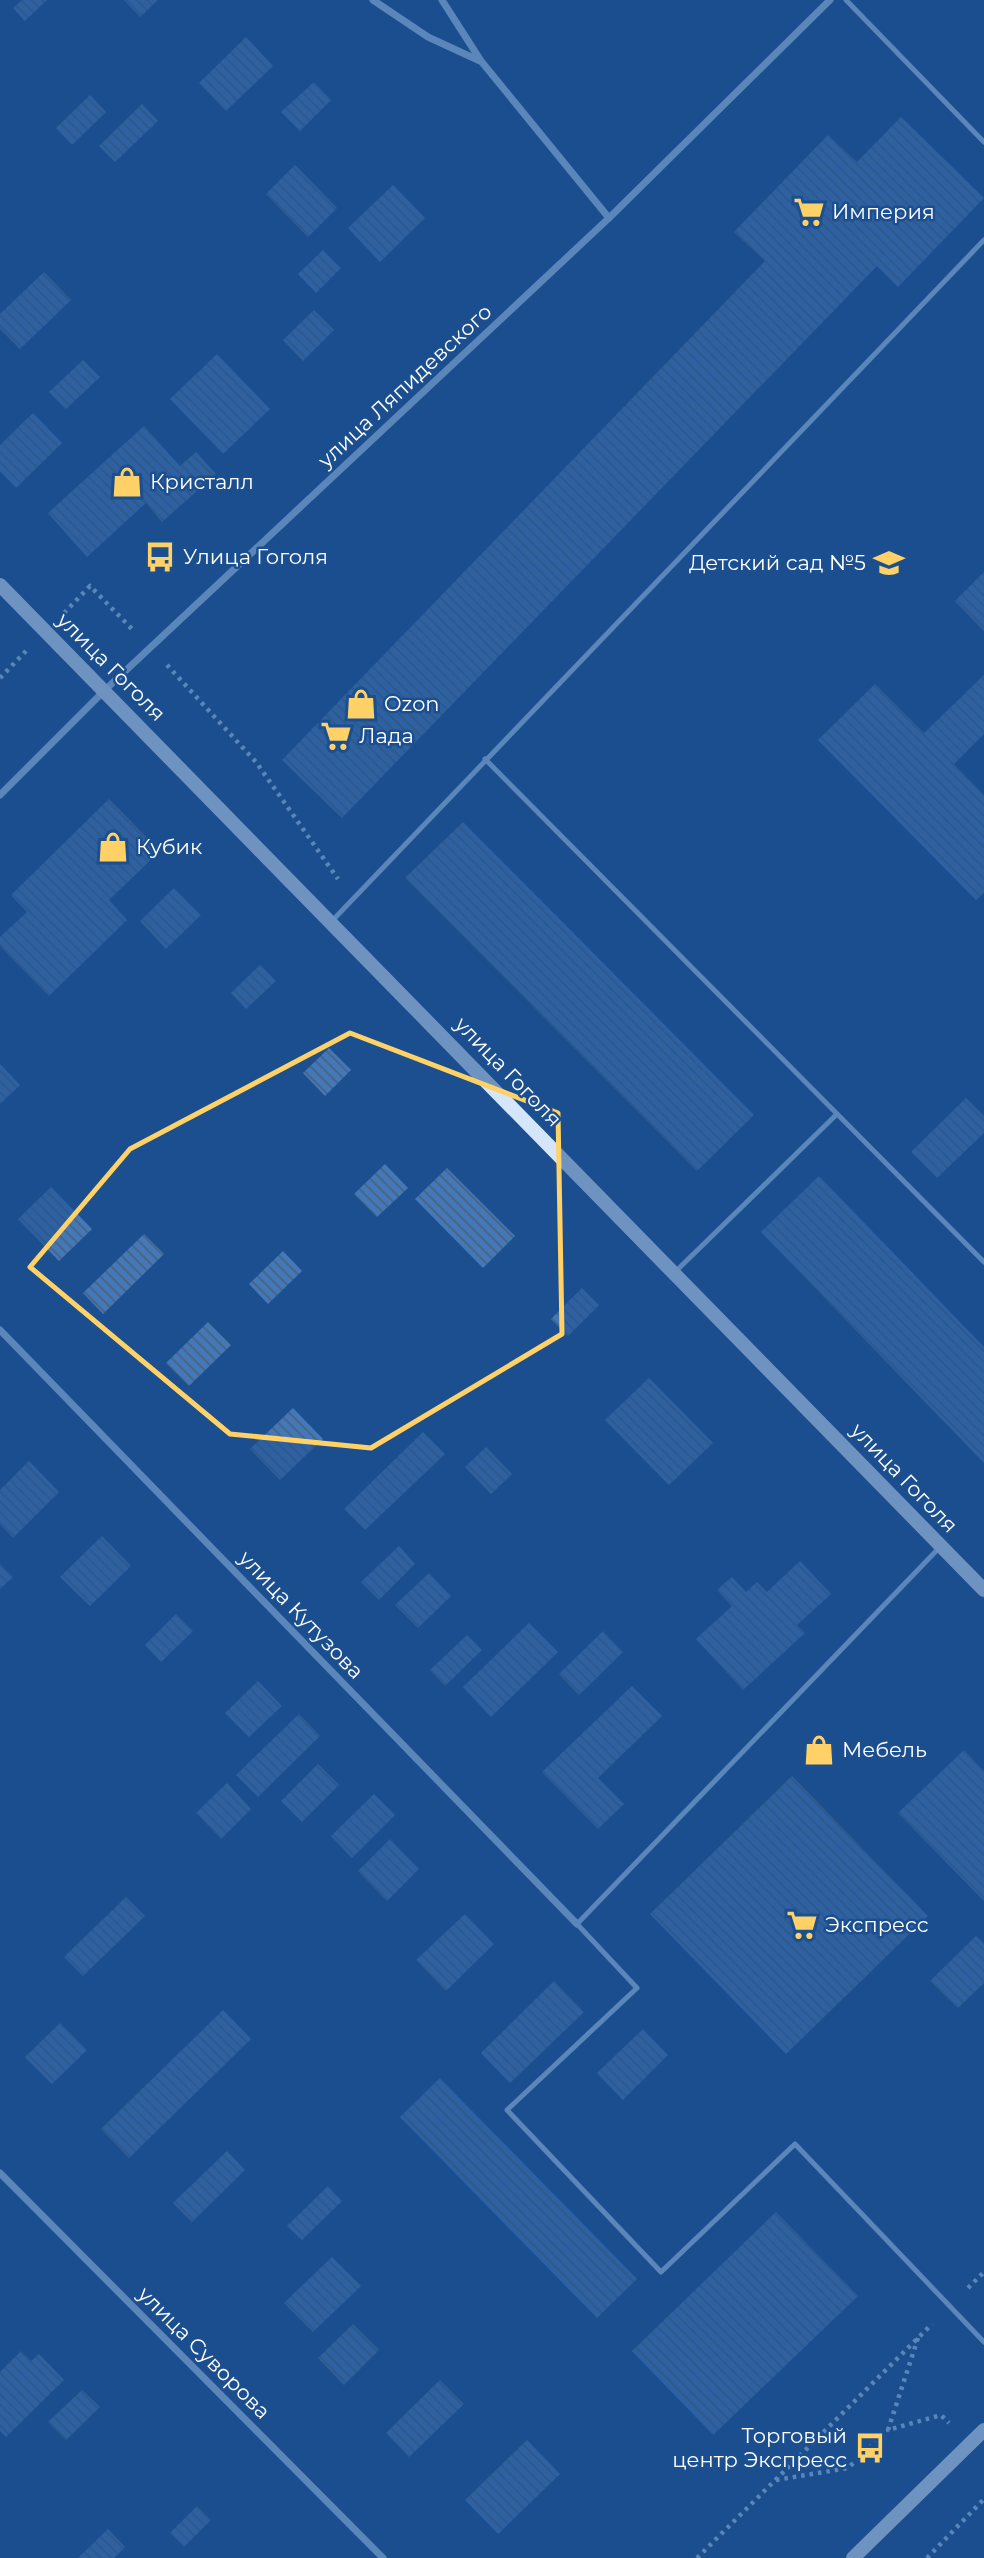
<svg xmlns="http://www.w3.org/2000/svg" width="984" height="2558" font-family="Montserrat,sans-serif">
<defs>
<pattern id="building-back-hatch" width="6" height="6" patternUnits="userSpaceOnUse" patternTransform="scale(1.75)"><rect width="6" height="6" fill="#4478b7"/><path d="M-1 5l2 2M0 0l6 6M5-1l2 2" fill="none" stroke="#486282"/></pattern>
</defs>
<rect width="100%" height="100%" fill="#1b4f8f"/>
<g fill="url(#building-back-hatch)">
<path d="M22,0h25l-22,21 -12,-13z"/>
<path d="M124,0h34l-18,17z"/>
<path d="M246,37l27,29 -47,45 -27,-28z"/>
<path d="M314,82l17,18 -31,31 -19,-19z"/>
<path d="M90,95l16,17 -34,33 -16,-17z"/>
<path d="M142,104l16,17 -43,41 -16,-16z"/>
<path d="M901,117l83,81 -86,89 -21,-21 -535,552 -60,-58 483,-499 -31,-29 94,-97 29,27z"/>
<path d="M295,165l42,43 -29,29 -42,-43z"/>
<path d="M393,185l32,33 -45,44 -32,-34z"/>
<path d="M323,250l18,18 -25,25 -18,-19z"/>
<path d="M44,272l27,28 -51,49 -20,-20v-15z"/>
<path d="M314,310l20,20 -31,31 -20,-21z"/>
<path d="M217,354l53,55 -47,45 -53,-55z"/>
<path d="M83,360l17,17 -34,32 -17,-17z"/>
<path d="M33,413l29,30 -46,45 -16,-17v-26z"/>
<path d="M144,426l36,40 16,-14 20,22 -54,48 -16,-19 -59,54 -39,-44z"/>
<path d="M984,572v59l-29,-30z"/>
<path d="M984,675v59l-30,30 30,31v98l-8,7 -158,-160 57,-56 49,49z"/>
<path d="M109,799l51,52 -51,49 18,20 -78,76 -49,-50v-9l27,-25 -16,-17z"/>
<path d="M463,822l291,293 -57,56 -292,-293z"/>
<path d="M174,888l27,27 -35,34 -26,-28z"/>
<path d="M260,965l16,16 -30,28 -15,-16z"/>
<path d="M329,1048l22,22 -26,26 -22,-23z"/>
<path d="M0,1064l20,21 -20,19z"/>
<path d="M966,1098l18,18v17l-47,45 -26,-26z"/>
<path d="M385,1164l23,24 -31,29 -23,-23z"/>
<path d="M447,1168l68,68 -32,32 -68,-69z"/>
<path d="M819,1176l165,171v116l-223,-231z"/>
<path d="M51,1187l41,42 -33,32 -41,-42z"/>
<path d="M144,1234l20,20 -61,60 -20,-21z"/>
<path d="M283,1251l19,20 -34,33 -19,-20z"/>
<path d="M582,1288l17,17 -31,31 -17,-17z"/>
<path d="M208,1322l23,23 -42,41 -23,-23z"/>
<path d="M649,1378l64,65 -44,42 -64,-65z"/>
<path d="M293,1408l30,31 -43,41 -30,-31z"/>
<path d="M423,1432l22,22 -80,76 -21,-21z"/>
<path d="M486,1447l26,27 -21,20 -26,-27z"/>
<path d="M29,1461l30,31 -46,46 -13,-14v-34z"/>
<path d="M102,1536l29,30 -41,40 -30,-29z"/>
<path d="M399,1546l16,18 -36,36 -18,-18z"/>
<path d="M800,1561l31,33 -34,31 8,8 -62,57 -47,-51 36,-33 -15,-16 15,-13 14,15 11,-10 10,10z"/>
<path d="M0,1564l13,13 -13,12z"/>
<path d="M429,1573l22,23 -33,32 -23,-23z"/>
<path d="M176,1614l17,17 -32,31 -16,-17z"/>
<path d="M529,1623l29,29 -67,65 -28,-30z"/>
<path d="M603,1631l20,21 -44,43 -20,-21z"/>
<path d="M467,1635l15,15 -37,36 -15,-16z"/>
<path d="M258,1681l24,25 -33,31 -24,-24z"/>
<path d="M632,1686l30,30 -64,62 26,26 -26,25 -56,-57z"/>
<path d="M299,1714l21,22 -62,61 -22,-22z"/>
<path d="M964,1750l20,21v130l-86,-88z"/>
<path d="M318,1764l21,21 -37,37 -21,-21z"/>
<path d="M792,1776l136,140 -142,138 -136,-140z"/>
<path d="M227,1783l24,26 -30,30 -25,-26z"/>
<path d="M374,1794l21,21 -43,43 -21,-22z"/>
<path d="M390,1839l29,30 -32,32 -29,-30z"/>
<path d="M126,1897l19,19 -62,60 -19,-19z"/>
<path d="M465,1914l29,30 -48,47 -30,-31z"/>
<path d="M976,1936l8,8v39l-26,25 -28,-27z"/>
<path d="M554,1981l30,31 -74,71 -29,-30z"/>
<path d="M223,2010l28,29 -122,119 -28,-29z"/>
<path d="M60,2023l27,27 -35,34 -27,-27z"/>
<path d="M643,2029l25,26 -45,45 -26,-27z"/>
<path d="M440,2078l197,201 -40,39 -197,-201z"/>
<path d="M227,2151l18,19 -53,52 -19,-19z"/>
<path d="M328,2186l14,15 -40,39 -15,-14z"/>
<path d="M776,2212l82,84 -145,139 -81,-84z"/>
<path d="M332,2257l29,29 -48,46 -29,-29z"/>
<path d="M353,2324l26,26 -35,35 -26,-27z"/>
<path d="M21,2351l10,10 8,-7 25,26 -58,57 -6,-6v-59z"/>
<path d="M440,2380l24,24 -55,53 -23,-24z"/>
<path d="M82,2390l18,17 -34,33 -18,-18z"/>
<path d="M527,2440l33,34 -62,60 -33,-34z"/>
<path d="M197,2506l14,14 -27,27 -14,-14z"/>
<path d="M108,2529l17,18 -11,11h-36z"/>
</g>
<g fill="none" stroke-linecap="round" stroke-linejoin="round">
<g stroke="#a9c9ee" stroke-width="4.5" stroke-dasharray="3.5 5" stroke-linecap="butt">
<path d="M64,613l26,-27 44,45"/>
<path d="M167,665l89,97 82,117"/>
<path d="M0,678l26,-27"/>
<path d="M968,2288l16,-16"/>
<path d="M918,2338l-30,92 53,-15 8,8"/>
<path d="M776,2480l72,-12 40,-38"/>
<path d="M697,2558l235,-234"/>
<path d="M927,2558l57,-59"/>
</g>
<g stroke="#a9c9ee" stroke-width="5">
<path d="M846,0l138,142"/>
<path d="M485,759l499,503"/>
<path d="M331,922l653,-682"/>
<path d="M674,1273l163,-159"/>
<path d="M939,1548l-362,376 60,64 -130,122 154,162 134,-128 189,198"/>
</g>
<g stroke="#a9c9ee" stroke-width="7">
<path d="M373,0l55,37 52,24"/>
<path d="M442,0l39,61 128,157"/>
<path d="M0,795l105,-105 504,-472 221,-218"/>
<path d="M0,1330l577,594"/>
<path d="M0,2173l383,385"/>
</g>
<g stroke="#d6e6fa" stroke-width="14">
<path d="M0,585l984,1005"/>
<path d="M853,2558l131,-128"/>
</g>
</g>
<path d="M0 0H984V2558H0ZM350,1033l208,80 4,221 -191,114 -141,-14 -200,-167 100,-118z" fill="#1b4f8f" fill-opacity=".55" fill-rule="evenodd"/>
<path fill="none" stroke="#ffd166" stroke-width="5" stroke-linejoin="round" d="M350,1033l208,80 4,221 -191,114 -141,-14 -200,-167 100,-118z"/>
<defs>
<g id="supermarket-bare" transform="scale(2.415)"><path d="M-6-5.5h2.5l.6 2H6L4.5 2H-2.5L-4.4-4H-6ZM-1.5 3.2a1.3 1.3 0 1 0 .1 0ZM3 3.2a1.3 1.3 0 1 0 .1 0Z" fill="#ffd166" stroke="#1b4f8f" stroke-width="2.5" paint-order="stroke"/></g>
<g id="shop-bare" transform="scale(2.415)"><path d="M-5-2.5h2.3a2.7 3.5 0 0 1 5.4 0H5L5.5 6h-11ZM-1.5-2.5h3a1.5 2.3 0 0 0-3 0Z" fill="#ffd166" stroke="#1b4f8f" stroke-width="2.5" paint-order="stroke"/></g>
<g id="bus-bare" transform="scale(2.415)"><path d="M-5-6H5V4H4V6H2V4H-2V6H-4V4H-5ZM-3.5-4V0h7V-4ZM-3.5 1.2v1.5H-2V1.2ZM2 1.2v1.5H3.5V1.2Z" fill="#ffd166" stroke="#1b4f8f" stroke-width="2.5" paint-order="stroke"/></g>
<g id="school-bare" transform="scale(2.415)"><path d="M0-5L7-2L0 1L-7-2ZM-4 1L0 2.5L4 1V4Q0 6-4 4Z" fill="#ffd166" stroke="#1b4f8f" stroke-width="2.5" paint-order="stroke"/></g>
</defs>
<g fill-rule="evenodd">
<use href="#supermarket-bare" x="809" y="212"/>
<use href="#shop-bare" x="127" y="482"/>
<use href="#bus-bare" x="160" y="557"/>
<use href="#school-bare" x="889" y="563"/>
<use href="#shop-bare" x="361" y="704"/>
<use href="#supermarket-bare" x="336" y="736"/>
<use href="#shop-bare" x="113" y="847"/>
<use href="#shop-bare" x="819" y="1750"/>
<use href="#supermarket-bare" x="802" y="1925"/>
<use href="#bus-bare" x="870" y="2448"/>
</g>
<g text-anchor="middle" stroke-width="5" stroke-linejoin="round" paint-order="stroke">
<g font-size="21" fill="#fff" stroke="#1b4f8f" text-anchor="start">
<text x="832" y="219">Империя</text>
<text x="150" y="489">Кристалл</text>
<text x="183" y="564">Улица Гоголя</text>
<text x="866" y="570" text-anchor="end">Детский сад №5</text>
<text x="384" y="711">Ozon</text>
<text x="359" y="743">Лада</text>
<text x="136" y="854">Кубик</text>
<text x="842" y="1757">Мебель</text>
<text x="825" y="1932">Экспресс</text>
<text x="847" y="2443" text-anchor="end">Торговый<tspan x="847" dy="24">центр Экспресс</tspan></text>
</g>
<g font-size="21" fill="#fff" stroke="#1b4f8f">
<text transform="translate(405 386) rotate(-43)" y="7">улица Ляпидевского</text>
<text transform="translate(111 667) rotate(45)" y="7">улица Гоголя</text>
<text transform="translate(508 1072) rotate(46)" y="7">улица Гоголя</text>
<text transform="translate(904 1478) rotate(46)" y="7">улица Гоголя</text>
<text transform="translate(301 1615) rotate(46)" y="7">улица Кутузова</text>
<text transform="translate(204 2353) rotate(45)" y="7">улица Суворова</text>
</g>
</g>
</svg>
